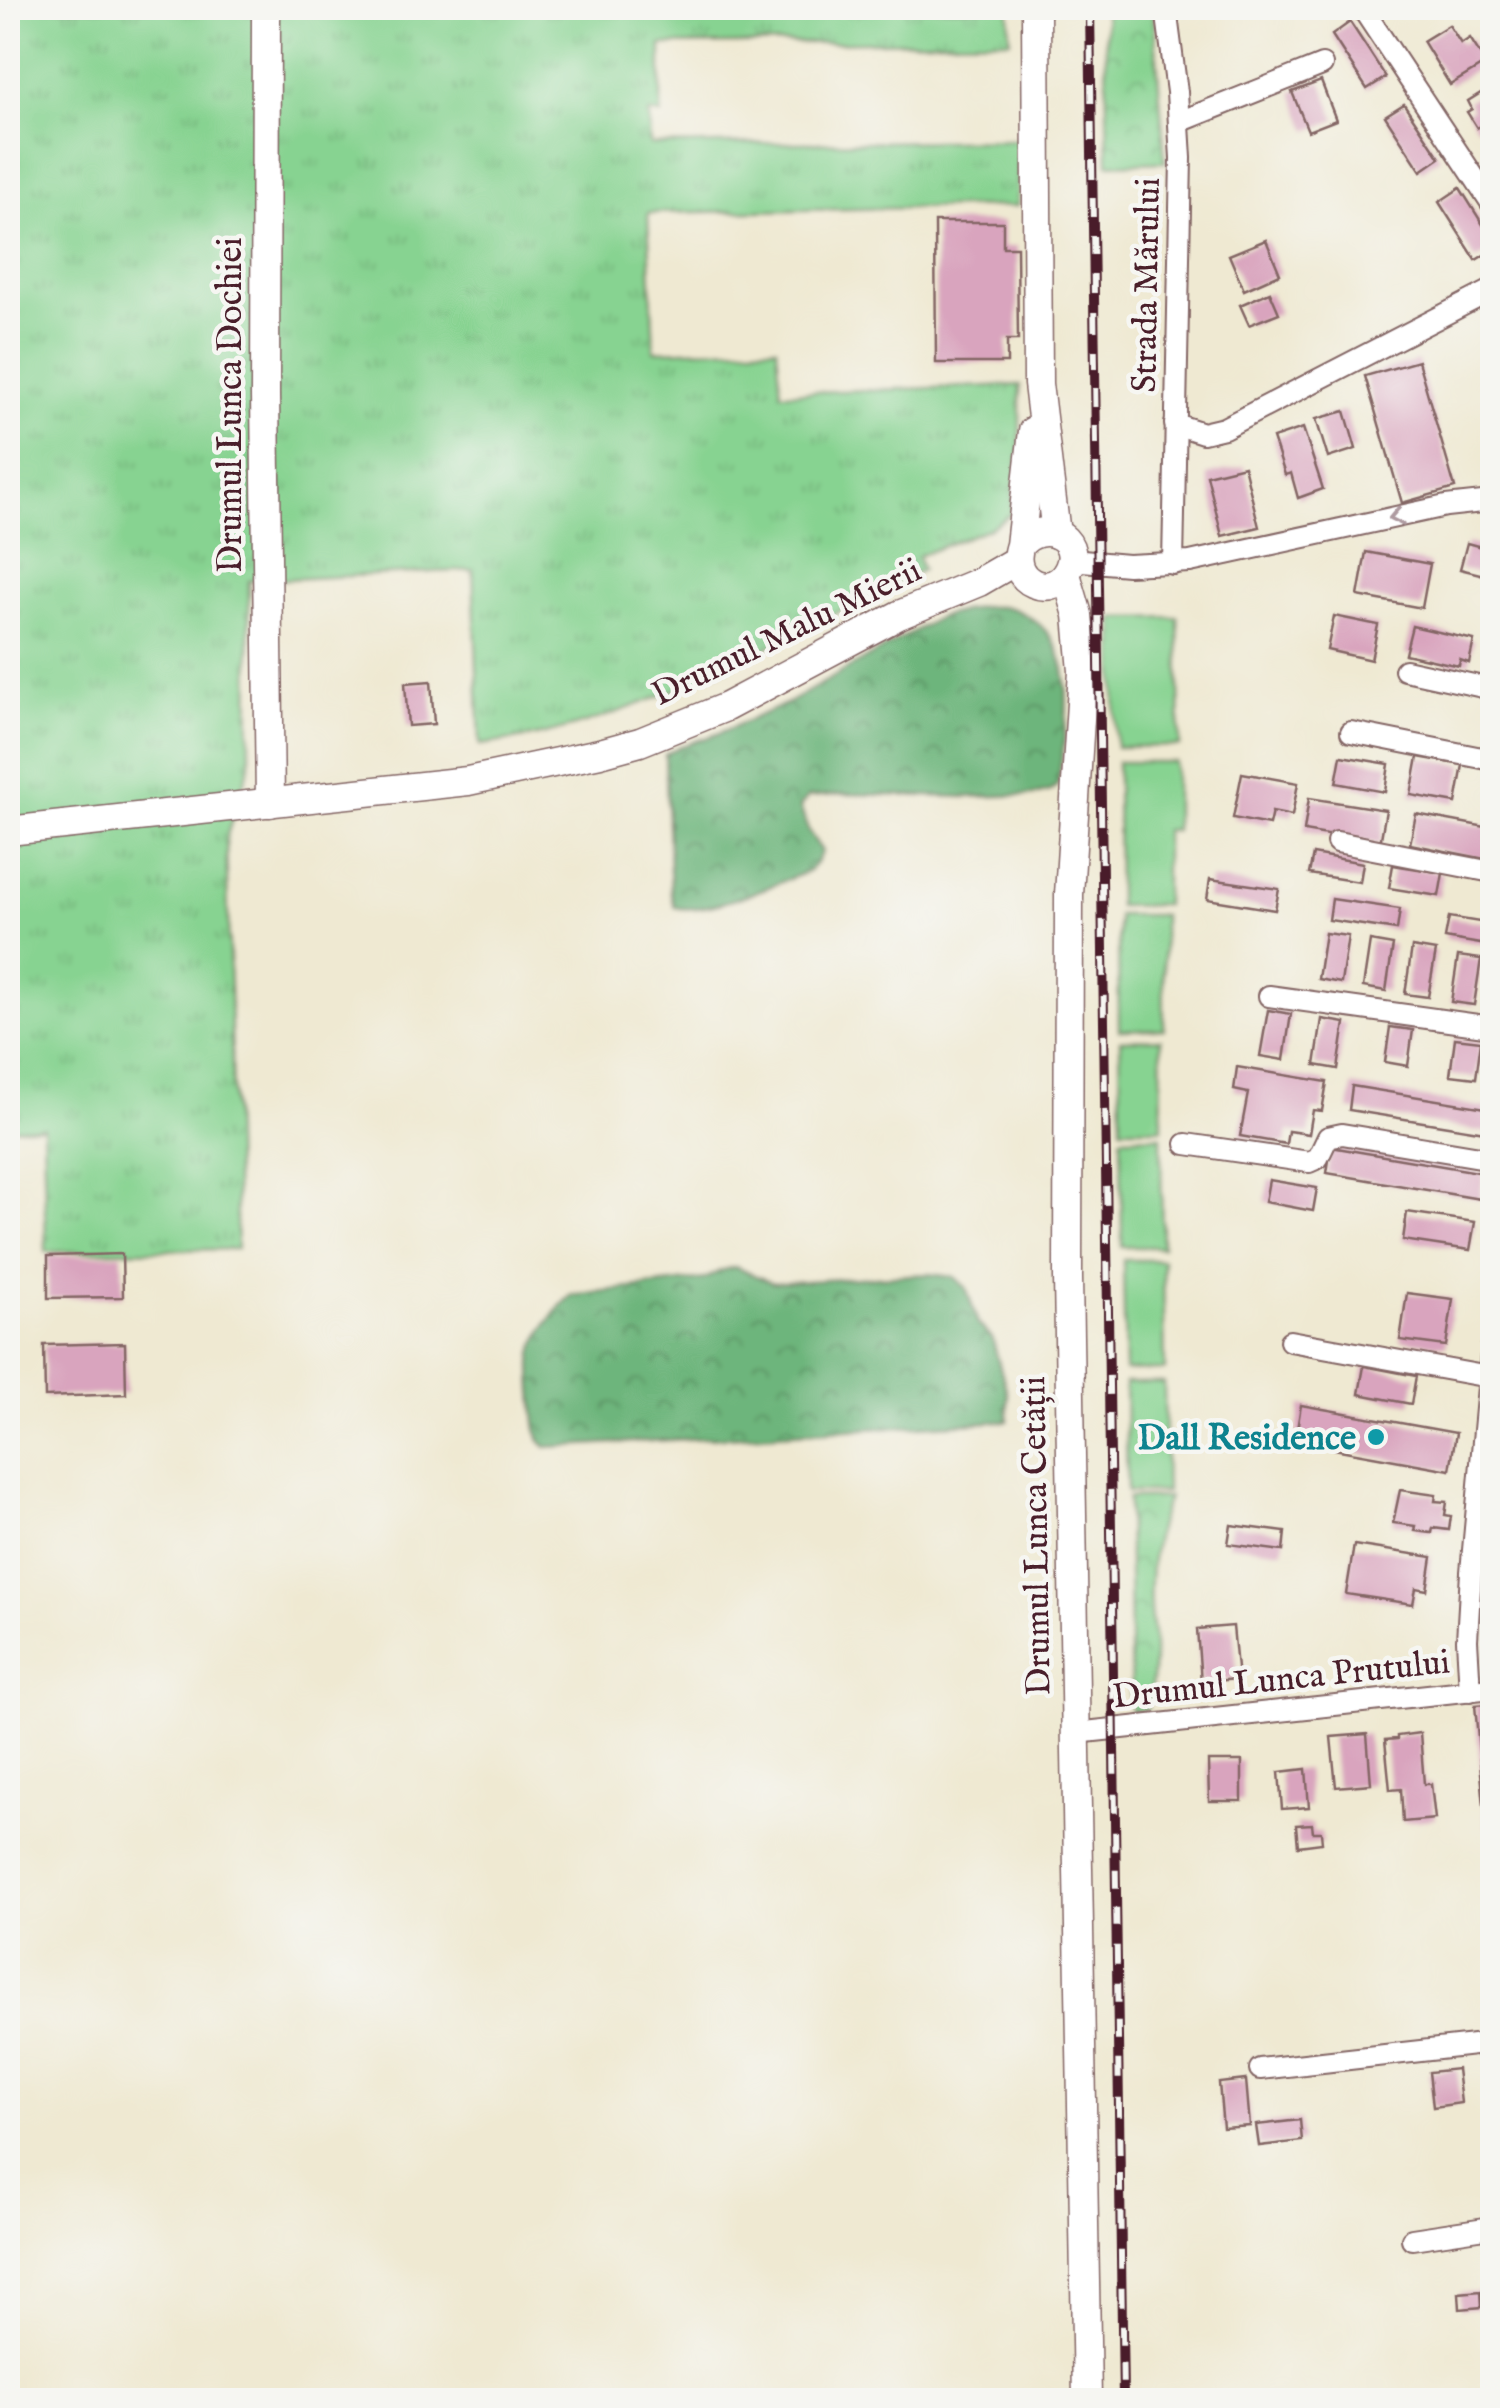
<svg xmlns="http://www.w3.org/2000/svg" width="1500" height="2408" font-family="'IM FELL English',serif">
<defs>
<pattern id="grass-tufts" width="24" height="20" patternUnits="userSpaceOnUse" patternTransform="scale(2.5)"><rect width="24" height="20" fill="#87d391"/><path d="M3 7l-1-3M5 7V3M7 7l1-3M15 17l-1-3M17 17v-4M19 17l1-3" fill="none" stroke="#76b57d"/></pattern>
<pattern id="forest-crowns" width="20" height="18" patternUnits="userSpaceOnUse" patternTransform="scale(2.5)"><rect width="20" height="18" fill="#6db57b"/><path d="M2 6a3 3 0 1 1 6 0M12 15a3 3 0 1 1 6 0" fill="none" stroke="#5c9365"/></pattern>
<pattern id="park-crowns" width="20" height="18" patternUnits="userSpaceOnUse" patternTransform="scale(2.5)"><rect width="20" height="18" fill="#87d391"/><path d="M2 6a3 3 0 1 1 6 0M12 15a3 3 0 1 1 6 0" fill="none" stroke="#76b57d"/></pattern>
</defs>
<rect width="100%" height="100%" fill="#f6f6f2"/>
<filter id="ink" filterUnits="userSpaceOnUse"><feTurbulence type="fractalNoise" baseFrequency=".01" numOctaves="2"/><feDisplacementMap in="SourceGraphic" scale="20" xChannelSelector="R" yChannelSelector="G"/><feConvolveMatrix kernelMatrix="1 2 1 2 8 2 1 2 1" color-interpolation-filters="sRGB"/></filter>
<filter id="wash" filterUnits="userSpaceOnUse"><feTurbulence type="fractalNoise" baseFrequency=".0048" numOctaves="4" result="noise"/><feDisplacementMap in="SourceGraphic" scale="40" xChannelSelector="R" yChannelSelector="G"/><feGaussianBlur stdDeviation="2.25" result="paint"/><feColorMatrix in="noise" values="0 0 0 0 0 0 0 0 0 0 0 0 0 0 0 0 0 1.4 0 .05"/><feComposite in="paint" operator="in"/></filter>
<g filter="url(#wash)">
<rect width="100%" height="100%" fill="#efe9d2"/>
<path fill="url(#grass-tufts)" stroke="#68795e" stroke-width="2.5" d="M8,8h1001l1,32 -349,5v69h-12l1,31 369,-5 -2,66 -369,7 6,138 123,-4 4,46 239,-8v62l-9,67 -21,14 -72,28 4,14c-121,59 -250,134 -381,165 -20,4 -41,7 -61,10l-7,-175 -224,11 1,184 -24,73 11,411 -191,3 -3,-125 -35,1z"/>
<g fill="url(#forest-crowns)" stroke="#5c6a53" stroke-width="2.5">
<path d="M978,607c10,0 22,-1 32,1 3,0 11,5 14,6 61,31 41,116 34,170l-8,7 -16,4 -68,2 -123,-3 -35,3 -8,10 9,25 13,19 -6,12 -7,8c-29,11 -106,46 -134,36l-4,-14 -6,-138 14,-8 38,-13 69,-30 153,-87z"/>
<path d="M735,1267l38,16 156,-9 24,3 13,10 12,37 14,14 16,58v25l-462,26c-2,-2 -4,-4 -6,-6 -5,-10 -10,-77 -7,-88 4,-18 25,-47 39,-58l133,-16 15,-8z"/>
</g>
<g fill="url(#park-crowns)" stroke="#68795e" stroke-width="2.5">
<path d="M1105,8h48l12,154 -57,2z"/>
<path d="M1168,1497c-13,35 -20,72 -18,109 0,13 4,27 4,40 1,21 -3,42 -7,63l-16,2 -3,-213z"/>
</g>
<g fill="#87d391" stroke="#68795e" stroke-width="2.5">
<path d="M1178,617l2,129 -64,1 -2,-129z"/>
<path d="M1117,762h58v68h-10v75l-47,1z"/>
<path d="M1118,915h45l1,114 -45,1z"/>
<path d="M1161,1039l1,89h-41l-1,-88z"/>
<path d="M1161,1136l1,111h-40l-1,-110z"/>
<path d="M1123,1260h40l2,110 -40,1z"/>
<path d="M1125,1383h39l2,109h-39z"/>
</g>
<g id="blocks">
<g fill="#d9a4be">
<path d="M1350,22l36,55 -19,12 -35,-54z"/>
<path d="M1449,25l12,19 9,-6 16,25 -36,22 -27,-44z"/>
<path d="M1321,81l15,39 -28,11 -16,-39z"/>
<path d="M1492,86v32l-15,10 -10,-16 5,-3 -4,-8z"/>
<path d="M1404,104l36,54 -19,13 -36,-55z"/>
<path d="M1460,188l32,51v11l-16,10 -37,-58z"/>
<path d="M935,222h68v25h14l1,93h-11v23h-71z"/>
<path d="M1266,240l14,34 -36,16 -15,-35z"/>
<path d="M1270,292l9,21 -30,12 -9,-20z"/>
<path d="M1418,361l37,127 -53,15 -37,-127z"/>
<path d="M1345,411l11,38 -28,9 -12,-39z"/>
<path d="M1303,428l20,61 -25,9 -7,-25 -6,2 -12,-37z"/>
<path d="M1244,466l15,61 -37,9 -15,-61z"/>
<path d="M1467,543l25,7v27l-32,-8z"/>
<path d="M1366,552l64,12 -8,44 -64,-12z"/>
<path d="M1334,616l44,9 -7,35 -44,-10z"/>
<path d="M1412,626l62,14 -5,23 -9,-3 -1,6 -54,-12z"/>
<path d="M431,681l3,43 -26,2 -3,-43z"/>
<path d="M1341,756l48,8 -4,28 -49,-9z"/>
<path d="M1418,757l45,8 -7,38 -45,-8z"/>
<path d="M1242,773l56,10 -6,33 -20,-4 -3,13 -36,-7z"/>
<path d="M1309,798l77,12 -6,34 -76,-13z"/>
<path d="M1416,814l75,14 -6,31 -75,-15z"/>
<path d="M1313,854l50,9 -3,19 -51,-8z"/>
<path d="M1393,865l50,8 -4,23 -50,-8z"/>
<path d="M1210,879l69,10 -4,21 -68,-11z"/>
<path d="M1332,899l68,10 -3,21 -68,-10z"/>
<path d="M1449,917l43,7v22l-47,-8z"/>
<path d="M1325,933l23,3 -7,47 -23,-4z"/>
<path d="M1370,941l23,4 -7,46 -23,-4z"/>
<path d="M1412,947l24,4 -8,46 -23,-3z"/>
<path d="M1458,956l23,3 -7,46 -23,-3z"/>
<path d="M1268,1010l23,4 -7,46 -24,-4z"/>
<path d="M1322,1019l23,4 -7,46 -23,-4z"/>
<path d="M1390,1027l23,3 -5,36 -23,-4z"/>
<path d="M1455,1038l26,3 -5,37 -26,-3z"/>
<path d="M1237,1067l90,15 -5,29 -9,-1 -4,24 -21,-3 -2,13 -46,-8 8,-43 -14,-3z"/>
<path d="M1352,1086l140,23 -1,24 -142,-23z"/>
<path d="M1331,1147l153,26 -4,26 -153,-26z"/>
<path d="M1269,1180l48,8 -4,23 -48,-9z"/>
<path d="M1407,1212l68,10 -5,28 -67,-10z"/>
<path d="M122,1254l1,43 -75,1v-42z"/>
<path d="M1407,1293l46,6 -7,47 -46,-6z"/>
<path d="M125,1343l1,51 -81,3 -1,-52z"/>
<path d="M1364,1366l52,10 -5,28 -52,-10z"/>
<path d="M1301,1405l155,28 -6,37 -155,-28z"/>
<path d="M1400,1490l36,5 -1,6 12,1 -2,13 6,1 -2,14 -16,-2 -1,5 -17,-2 1,-5 -23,-3z"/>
<path d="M1231,1525l54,7 -2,19 -55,-7z"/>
<path d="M1354,1545l78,12 -5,33 -11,-2 -3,16 -67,-10z"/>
<path d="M1233,1626l5,53 -37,3 -4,-53z"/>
<path d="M1490,1704l2,27v97l-6,1 -11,-124z"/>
<path d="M1420,1733l4,51h7l4,35 -32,3 -2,-33 -11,1 -5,-50 12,-1v-3z"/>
<path d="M1367,1734l4,50 -35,3 -5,-50z"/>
<path d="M1208,1761h34v40h-33z"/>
<path d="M1306,1769l3,38 -27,2 -3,-37z"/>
<path d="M1312,1824l1,8h8l1,11 -24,3 -2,-21z"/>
<path d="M1457,2069l4,34 -28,4 -4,-35z"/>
<path d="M1246,2080l4,46 -27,2 -4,-45z"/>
<path d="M1300,2120l2,21 -43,5 -3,-21z"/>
<path d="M1481,2291l1,16 -22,2 -1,-16z"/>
</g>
</g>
</g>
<g filter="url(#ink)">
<use href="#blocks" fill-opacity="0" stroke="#846665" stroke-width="2.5"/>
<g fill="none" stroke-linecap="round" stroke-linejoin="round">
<g stroke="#846665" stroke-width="24">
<g id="street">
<path d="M1166,8l11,84 4,66 -8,406"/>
<path d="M1362,8l130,196"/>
<path d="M1179,122l143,-57"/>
<path d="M1175,424l28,9 21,-5 268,-138"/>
<path d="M1071,560l57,5 62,-3 256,-56 46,-5"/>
<path d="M1405,670l87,19"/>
<path d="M1351,732l141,28"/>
<path d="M1337,842l155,30"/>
<path d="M1269,996l223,31"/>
<path d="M1186,1144l123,18 9,-4 10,-21 14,-3 150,25"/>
<path d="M1290,1341l199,36"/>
<path d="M1470,1691l-3,-51 4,-68 21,-229"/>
<path d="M1076,1733l416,-45"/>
<path d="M1260,2069l232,-26"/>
<path d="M1412,2239l80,-12"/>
</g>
</g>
<g stroke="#846665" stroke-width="31">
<g id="secondary">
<path d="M266,8l-1,387 5,408"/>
<path d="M1036,8l2,376 18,150"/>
<path d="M1020,545c22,-27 62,-8 49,23 -14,34 -63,15 -49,-23l13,-114"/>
<path d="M1066,574l12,41 5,56 -14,224 -1,383 19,1122"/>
<path d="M8,831l460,-50 132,-28 40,-11 86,-35 173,-92 80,-33 38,-22"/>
</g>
</g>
<use href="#street" stroke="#fff" stroke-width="20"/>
<use href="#secondary" stroke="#fff" stroke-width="28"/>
<g stroke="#4a1f2b" stroke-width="10">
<path id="rail" d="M1090,8l33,2392"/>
</g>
<use href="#rail" stroke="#f6f6f2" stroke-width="6" stroke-dasharray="19" stroke-linecap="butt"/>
</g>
<defs><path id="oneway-chevron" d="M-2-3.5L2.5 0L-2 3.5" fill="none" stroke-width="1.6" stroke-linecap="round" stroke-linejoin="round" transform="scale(2.5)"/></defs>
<use stroke="#ae9aa0" href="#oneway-chevron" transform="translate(1396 517) rotate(168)"/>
</g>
<circle fill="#0f9aa8" stroke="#f6f6f2" stroke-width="4" cx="1376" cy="1437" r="10"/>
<g text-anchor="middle" stroke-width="9" stroke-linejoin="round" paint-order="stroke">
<g font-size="35" fill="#4a1f2b" stroke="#f6f6f2">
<text transform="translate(1145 285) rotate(-89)" y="12">Strada Mărului</text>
<text transform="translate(229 405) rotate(-90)" y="12">Drumul Lunca Dochiei</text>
<text transform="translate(786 631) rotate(-26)" y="12">Drumul Malu Mierii</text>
<text transform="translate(1035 1536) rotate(-91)" y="12">Drumul Lunca Cetății</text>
<text transform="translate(1281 1678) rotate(-6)" y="12">Drumul Lunca Prutului</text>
</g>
<g font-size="35" font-weight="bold" fill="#0d838f" stroke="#f6f6f2" text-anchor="end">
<text x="1356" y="1449">Dall Residence</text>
</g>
</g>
<rect width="1500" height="2408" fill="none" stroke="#f6f6f2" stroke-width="40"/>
</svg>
